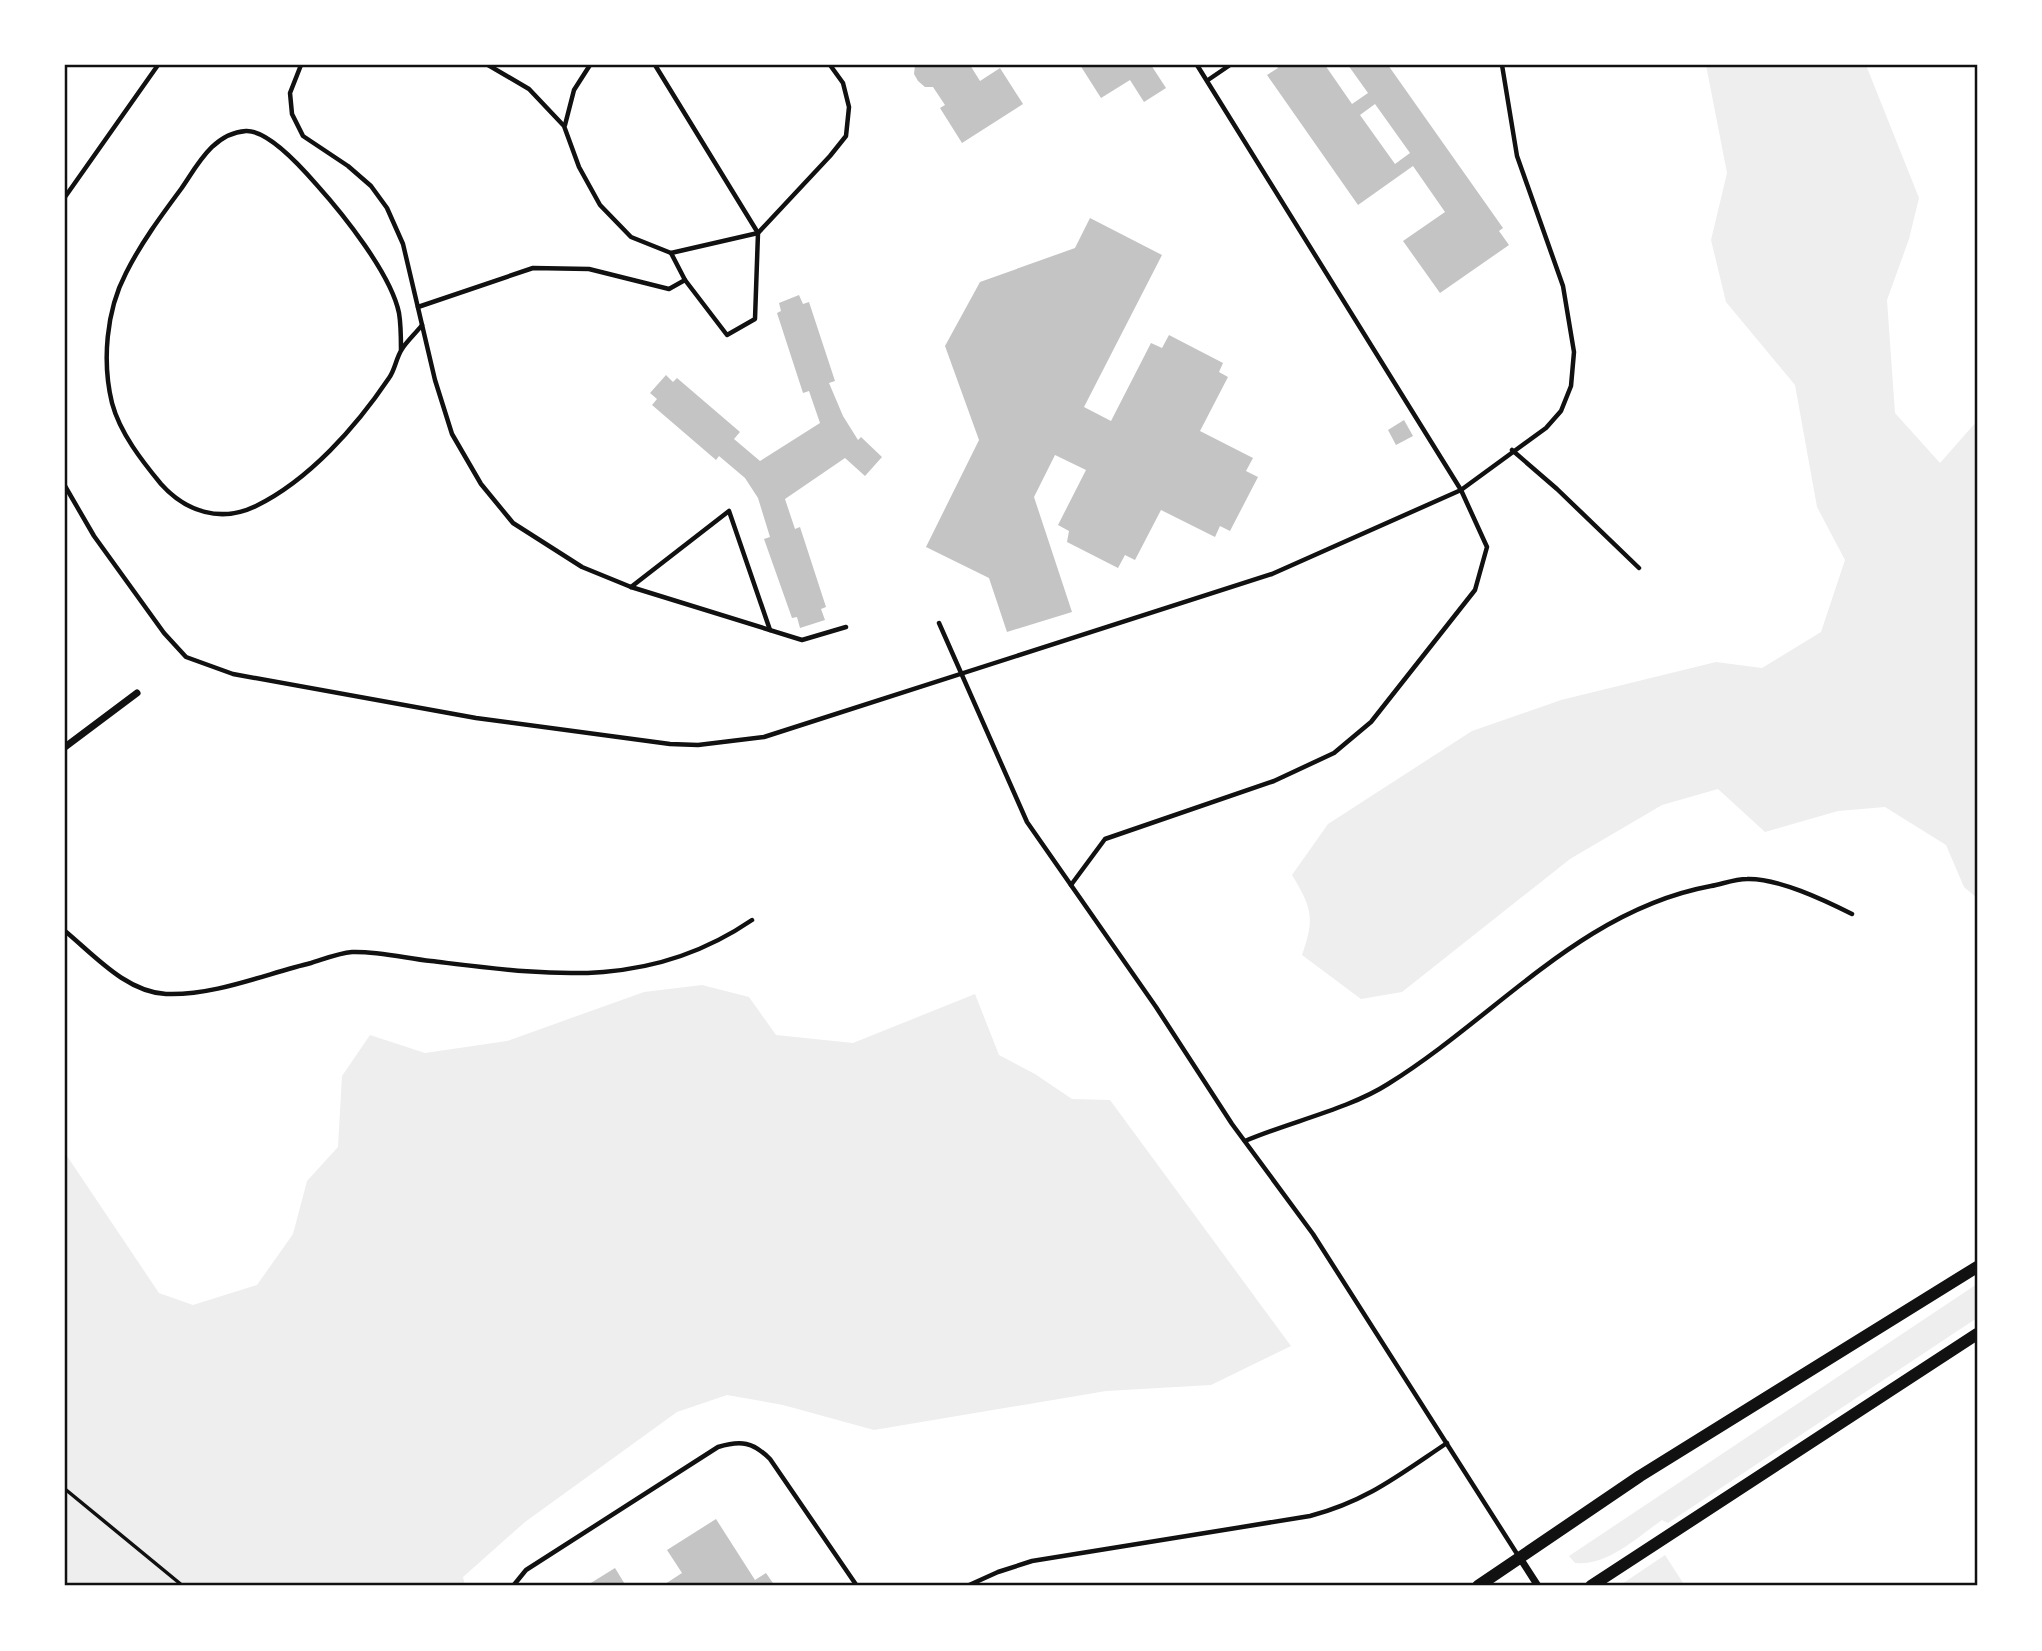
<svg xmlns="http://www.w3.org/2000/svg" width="2042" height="1651" font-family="Spectral,serif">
<rect width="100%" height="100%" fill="#fff"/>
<g fill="#eee">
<path d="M1706,65h160l53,133 -10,41 -22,61 8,113 45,50 37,-42v477l-13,-11 -18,-42 -61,-38 -47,4 -73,21 -47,-43 -56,16 -92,54 -168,133 -41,7 -59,-44c13,-37 10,-47 -10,-80l36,-51 144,-93 89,-31 155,-38 46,6 59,-36 24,-72 -28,-53 -22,-122 -69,-83 -15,-62 16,-67z"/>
<path d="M702,985l47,12 27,38 77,8 122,-49 24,61 36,19 37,25 38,1 181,246 -80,39 -105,6 -232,39 -91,-25 -56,-10 -50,17 -152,110 -62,55 2,9h-400v-433l94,140 34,12 64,-20 36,-51 14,-53 31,-34 4,-71 28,-41 55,18 82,-12 137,-49z"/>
<path d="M1977,1284v34l-309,205 -6,-3c-24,17 -56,47 -87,43l-6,-7z"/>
<path d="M1665,1555l20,31h-66z"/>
</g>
<g fill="#c4c4c4" fill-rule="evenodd">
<path d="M915,65h55l10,16 20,-13 23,36 -61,39 -22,-35 5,-3 -12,-18h-8l-7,-6 -4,-7z"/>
<path d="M1080,65h71l15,23 -22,14 -14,-22 -29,18z"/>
<path d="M1276,65h49l27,39 16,-11 -20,-28h40l115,163 -4,3 10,14 -69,48 -37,-52 42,-29 -32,-46 -55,39 -91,-130 11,-7zM1375,104l35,49 -15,11 -35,-49z"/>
<path d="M1090,218l72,37 -78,152 27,14 40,-78 11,5 7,-13 54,28 -4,9 9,5 -28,54 53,27 -7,13 12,6 -28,54 -10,-5 -5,11 -54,-27 -26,50 -10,-5 -7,13 -51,-26 2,-11 -11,-6 28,-55 -31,-15 -21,42 38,115 -65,20 -18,-54 -63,-31 53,-107 -34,-94 35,-64 95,-34z"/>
<path d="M799,295l4,9 6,-2 26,79 -6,2 14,33 15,24 3,-3 21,20 -17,19 -20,-18 -60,41 10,30 5,-2 26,80 -5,2 4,11 -25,8 -3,-11 -5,1 -28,-79 6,-2 -12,-39 -13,-20 -26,-22 -3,4 -64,-55 5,-6 -7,-6 16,-18 7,7 4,-4 63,54 -6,7 26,22 60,-38 -11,-32 -6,2 -26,-80 4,-2 -2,-8z"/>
<path d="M1404,420l9,16 -17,9 -8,-15z"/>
<path d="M716,1519l39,61 11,-7 9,13h-113l20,-13 -15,-23z"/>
<path d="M615,1568l11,18h-40z"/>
</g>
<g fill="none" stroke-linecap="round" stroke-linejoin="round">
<path stroke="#111" stroke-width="3.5" d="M65,1489l118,97"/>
<g stroke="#111" stroke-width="4.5">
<path d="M301,65l-11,28 2,21 11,22 45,30 23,20 16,22 16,36 32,136 17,54 29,50 32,39 69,44 49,20 171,53 44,-13"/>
<path d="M488,65l41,24 35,37 15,41 21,38 31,32 40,16 87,-20 72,-77 16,-20 3,-29 -6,-24 -13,-18"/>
<path d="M655,65l103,168 -3,86 -28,16 -42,-55 -14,-27"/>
<path d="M1208,80l22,-15"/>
<path d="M565,125l9,-35 16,-25"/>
<path d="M65,197l93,-132"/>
<path d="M418,307l115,-39 56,1 80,20 16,-9"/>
<path d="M401,350c0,-12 0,-25 -2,-37 -8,-39 -56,-99 -83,-129 -13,-15 -48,-54 -70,-53 -33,2 -49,35 -65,58 -20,27 -40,54 -55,84 -20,38 -24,89 -14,130 8,30 30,58 49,81 25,28 60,39 95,22 53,-26 100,-79 133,-128 6,-8 7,-20 13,-29 5,-8 14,-16 20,-24"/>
<path d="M1512,450l45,39 82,79"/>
<path d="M65,486l29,50 70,97 22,24 47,17 243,44 194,26 28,1 66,-8 508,-163 189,-84 85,-62 15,-17 10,-25 3,-34 -11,-66 -46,-130 -15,-91"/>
<path d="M631,587l98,-76 41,119"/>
<path d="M939,623l88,199 129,185 76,117 81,110 206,323"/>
<path d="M1071,885l34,-46 169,-58 60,-28 37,-31 104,-132 12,-43 -26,-57 -264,-425"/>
<path d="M65,931c29,24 61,61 101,63 48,2 99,-20 145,-31 13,-4 28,-10 41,-11 25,-1 53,6 79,9 117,14 217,30 321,-41"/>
<path d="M1245,1141c44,-19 104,-32 143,-57 108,-67 193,-174 323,-198 11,-2 24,-7 36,-7 31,-1 77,21 105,35"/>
<path d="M513,1586l13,-16 192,-123c23,-7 35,-5 52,12l87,127"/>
<path d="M967,1586l31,-14 34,-11 278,-45c57,-15 89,-41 137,-73"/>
</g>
<g stroke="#111" stroke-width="7">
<path d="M65,747l72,-54"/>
<path d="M1520,1558l18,28"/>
</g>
<g stroke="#111" stroke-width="12">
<path d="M1478,1586l162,-110 337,-209"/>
<path d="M1591,1586l386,-252"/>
</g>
</g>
<rect width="2042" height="1651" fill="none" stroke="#ffffff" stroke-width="133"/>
<rect x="66" y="66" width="1910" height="1518" fill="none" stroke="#111" stroke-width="2.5"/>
</svg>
